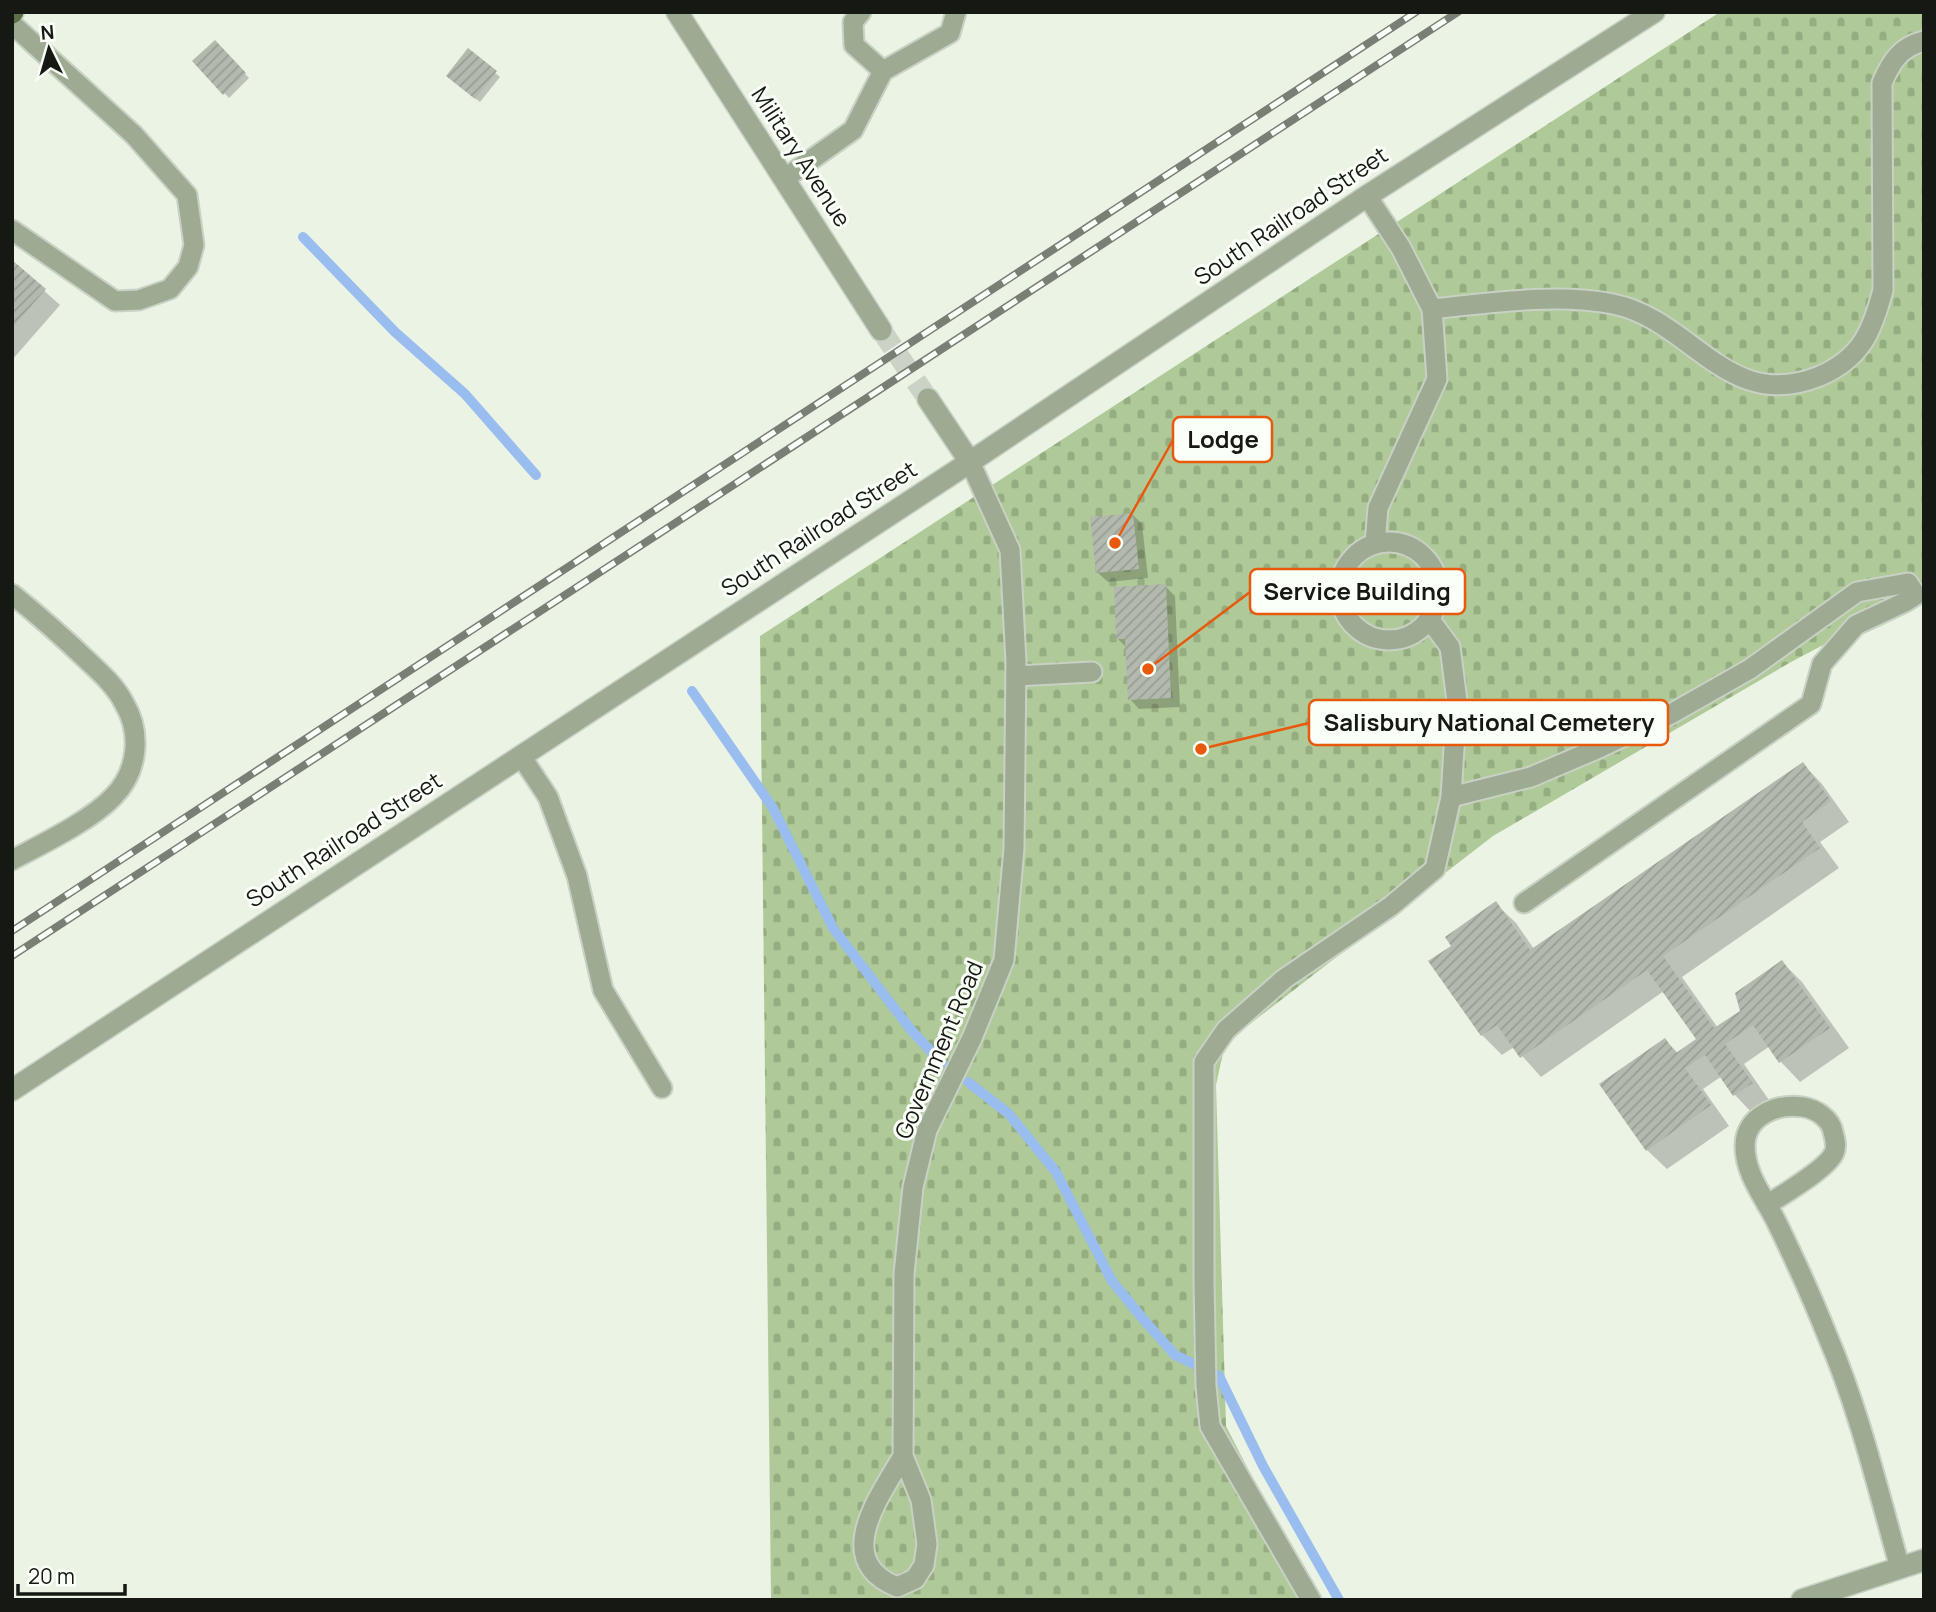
<svg xmlns="http://www.w3.org/2000/svg" width="1936" height="1612" font-family="Manrope,sans-serif">
<defs>
<pattern id="cemetery-stones" width="16" height="16" patternUnits="userSpaceOnUse" patternTransform="scale(1.75)"><rect width="16" height="16" fill="#afca98"/><path d="M2 7V4a2 2 0 0 1 4 0v3zM10 15v-3a2 2 0 0 1 4 0v3z" fill="#96ad82"/></pattern>
<pattern id="building-hatch" width="6" height="6" patternUnits="userSpaceOnUse" patternTransform="scale(1.75)"><rect width="6" height="6" fill="#b2b9ad"/><path d="M-1 1l2-2M0 6l6-6M5 7l2-2" fill="none" stroke="#989e94"/></pattern>
</defs>
<rect width="100%" height="100%" fill="#ebf3e5"/>
<path fill="url(#cemetery-stones)" d="M1720,12h204v580l-133,70 -298,174 -247,191 -22,21 -8,37 10,341 89,174h-544l-11,-964z"/>
<g fill="#0003">
<path d="M215,42l34,36 -20,20 -34,-37z"/>
<path d="M468,51l32,26 -20,25 -28,-22z"/>
<path d="M12,262l48,43 -48,55z"/>
<path d="M1132,514l10,10 6,54 -40,4 -10,-9z"/>
<path d="M1165,586l10,10 5,111 -41,2 -9,-10 -3,-51 -9,-9z"/>
<path d="M1803,764l19,20 27,38 -29,20 19,26 -157,109 36,51 24,-17 40,-49 20,20 47,66 -49,34 -19,-20 -11,-16 -26,18 27,39 -17,12 -19,-20 -13,-19 -19,13 26,37 -62,43 -20,-19 18,-110 14,14 19,-14 -34,-49 -123,86 -27,-30 -12,8 -20,-20 -29,-89 43,-42 20,19 18,26z"/>
</g>
<g fill="none" stroke-linecap="round" stroke-linejoin="round">
<g stroke="#99bdef" stroke-width="10">
<path d="M303,237l92,95 70,62 71,81"/>
<path d="M692,691l81,117 60,120 78,102 31,33"/>
<path d="M968,1082l41,32 47,58 56,109 31,38 32,36 44,21 44,90 76,134"/>
</g>
</g>
<g fill="url(#building-hatch)">
<path d="M215,40l31,33 -23,22 -31,-34z"/>
<path d="M468,48l29,23 -22,28 -29,-23z"/>
<path d="M12,260l34,29 -34,39z"/>
<path d="M1133,513l6,56 -43,4 -6,-56z"/>
<path d="M1166,584l5,114 -43,2 -3,-61h-9l-2,-52z"/>
<path d="M1803,762l28,39 -29,21 18,26 -157,108 51,72 26,-17 -5,-18 47,-33 48,68 -51,35 -26,-38 -28,19 28,39 -20,13 -28,-41 -20,13 26,37 -65,46 -47,-67 66,-46 11,15 20,-14 -49,-69 -127,88 -23,-33 -16,11 -53,-75 23,-15 -6,-9 51,-36 34,49z"/>
</g>
<g fill="none" stroke-linecap="round" stroke-linejoin="round">
<path stroke="#cbd2c6" stroke-width="21" stroke-dasharray="21 10" stroke-linecap="butt" d="M881,330l47,69"/>
<g stroke="#c9d0c4" stroke-width="23">
<g id="lane">
<path d="M861,12l-8,10 1,23 29,26"/>
<path d="M12,24l122,111 53,60 7,50 -6,22 -18,22 -31,11 -24,1 -103,-71"/>
<path d="M784,179l69,-49 30,-59 67,-38 6,-21"/>
<path d="M1367,196l34,52 31,61 5,70 -59,129 -3,36"/>
<path d="M1432,309c56,-6 126,-16 181,-5 80,16 114,110 207,72 41,-18 52,-44 63,-86l-1,-207c9,-21 18,-36 42,-42"/>
<circle cx="1389" cy="591" r="49"/>
<path d="M12,594c27,22 52,44 77,68 13,12 27,25 35,41 18,30 14,69 -11,94 -23,24 -71,47 -101,63"/>
<path d="M1016,676l76,-4"/>
<path d="M521,756l27,41 29,79 26,114 59,98"/>
<path d="M1451,797l80,-20 68,-29 70,-33 81,-46 107,-77 51,-9 8,12 -11,7 -49,23 -34,39 -11,40 -287,199"/>
<path d="M1767,1205c16,-11 60,-36 67,-52 3,-6 1,-14 -1,-21 -2,-13 -17,-23 -30,-25 -26,-4 -58,9 -58,39 0,29 20,52 32,77 18,37 35,74 50,112 32,74 51,155 73,233"/>
<path d="M903,1456c-23,40 -72,104 -6,131l18,-8 9,-14 3,-21 -6,-44 -18,-44 1,-182 9,-87 14,-57 45,-92 32,-78 10,-112 2,-186 -6,-112 -40,-88"/>
<path d="M1311,1600l-101,-174 -4,-40 -2,-105v-219l22,-32 58,-51 107,-73 44,-37 16,-72 6,-96 -7,-54 -20,-27"/>
</g>
</g>
<g stroke="#c9d0c4" stroke-width="24">
<g id="street">
<path d="M677,12l204,318"/>
<path d="M928,399l42,63"/>
<path d="M12,1090l958,-628 397,-266 287,-184"/>
<path d="M1802,1600l122,-40"/>
</g>
</g>
<g stroke="#c9d0c4" stroke-width="24">
<path id="primary" d="M12,13l1,-1"/>
</g>
<use href="#lane" stroke="#9dab93" stroke-width="19"/>
<use href="#street" stroke="#9dab93" stroke-width="21"/>
<use href="#primary" stroke="#5a7146" stroke-width="21"/>
<g stroke="#7a7f76" stroke-width="8">
<g id="rail">
<path d="M12,931l1404,-919"/>
<path d="M12,956l1446,-944"/>
</g>
</g>
<use href="#rail" stroke="#fafff7" stroke-width="5" stroke-dasharray="16" stroke-linecap="butt"/>
</g>
<g text-anchor="middle" stroke-width="6" stroke-linejoin="round" paint-order="stroke">
<g font-size="23" fill="#161814" stroke="#fafff7">
<text transform="translate(801 157) rotate(57)" y="8">Military Avenue</text>
<text transform="translate(1291 216) rotate(-34)" y="8">South Railroad Street</text>
<text transform="translate(819 529) rotate(-33)" y="8">South Railroad Street</text>
<text transform="translate(344 840) rotate(-33)" y="8">South Railroad Street</text>
<text transform="translate(939 1050) rotate(-67)" y="8">Government Road</text>
</g>
</g>
<path fill="none" stroke="#e8590c" stroke-width="2.5" d="M1115 543L1173 440M1148 669L1250 592M1201 749L1309 723"/>
<g fill="#e8590c" stroke="#fafff7" stroke-width="2.5">
<circle cx="1115" cy="543" r="7"/>
<circle cx="1148" cy="669" r="7"/>
<circle cx="1201" cy="749" r="7"/>
</g>
<g fill="#fafff7" stroke="#e8590c" stroke-width="2.5">
<rect x="1173" y="417" width="99" height="45" rx="7"/>
<rect x="1250" y="569" width="215" height="45" rx="7"/>
<rect x="1309" y="700" width="359" height="45" rx="7"/>
</g>
<g font-size="24" text-anchor="middle" font-weight="bold" fill="#161814">
<text x="1223" y="448">Lodge</text>
<text x="1357" y="600">Service Building</text>
<text x="1489" y="731">Salisbury National Cemetery</text>
</g>
<rect width="1936" height="1612" fill="none" stroke="#161814" stroke-width="28"/>
<g transform="translate(49 49) rotate(355)" stroke="#fafff7" stroke-width="5" paint-order="stroke">
<path d="M0-5L12 26L0 18L-12 26Z" fill="#161814"/>
<text y="-10" font-size="19" font-weight="bold" text-anchor="middle" fill="#161814">N</text>
</g>
<path d="M18 1584v10h107v-10" fill="none" stroke="#161814" stroke-width="3.5"/>
<text x="28" y="1584" font-size="21" fill="#161814" stroke="#fafff7" stroke-width="5" paint-order="stroke">20 m</text>
</svg>
